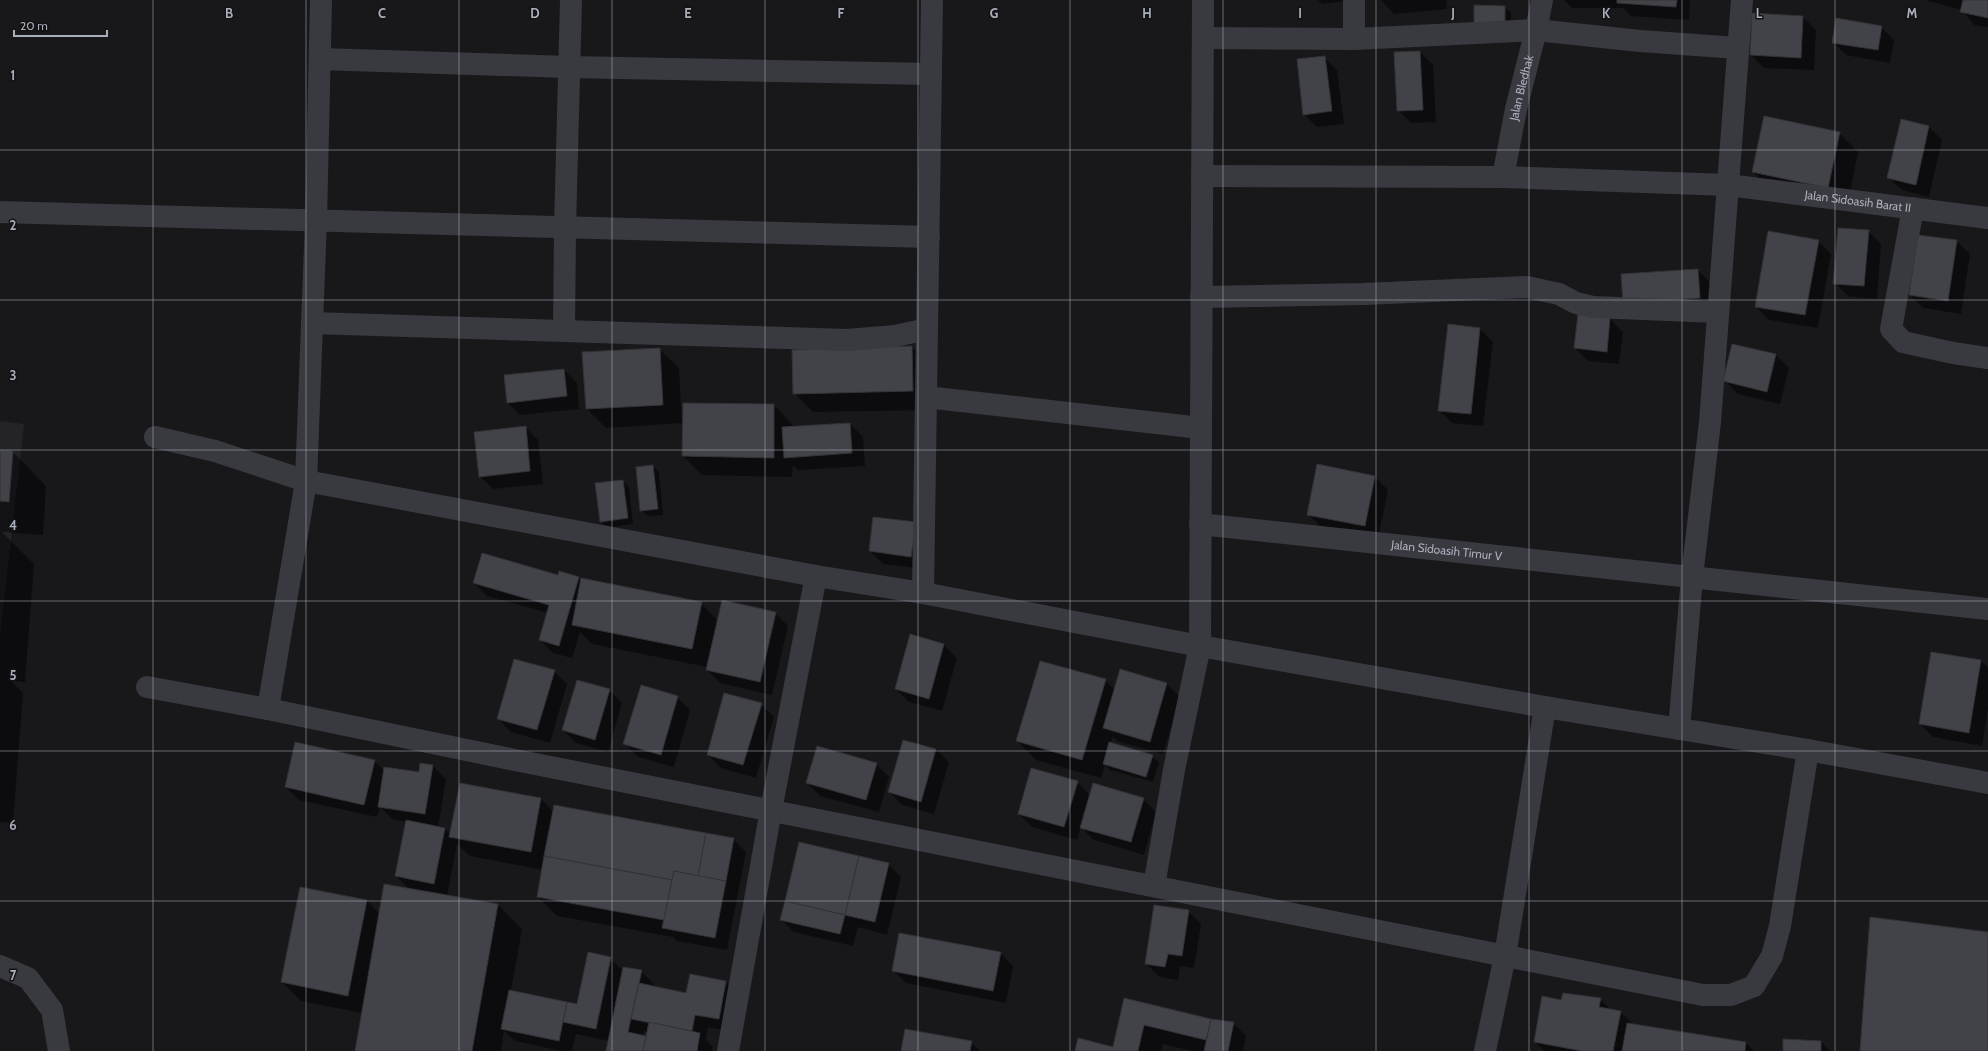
<svg xmlns="http://www.w3.org/2000/svg" width="1988" height="1051" font-family="Cabin,sans-serif">
<rect width="100%" height="100%" fill="#18181b"/>
<path fill="#242428" d="M0,421l24,3 -24,213z"/>
<g fill="#0007" fill-rule="evenodd">
<path d="M1318,0h35l-31,4z"/>
<path d="M1381,0h65l1,9 -53,5z"/>
<path d="M1564,0h126l-1,20 -58,-4 -8,-8h-51z"/>
<path d="M1925,0h63v27l-14,-2 -12,-15z"/>
<path d="M1504,7l7,6v17h-29z"/>
<path d="M1753,14l50,3 13,13 -2,40 -50,-2 -13,-13z"/>
<path d="M1881,27l13,13 -4,23 -44,-8 -13,-13z"/>
<path d="M1420,52l13,13 3,57 -25,1 -13,-13z"/>
<path d="M1324,57l13,13 7,54 -27,3 -13,-13z"/>
<path d="M1902,120l27,7 13,13 -13,57 -27,-7 -14,-13z"/>
<path d="M1839,133l19,19 -11,55 -75,-16 -19,-19z"/>
<path d="M1868,231l13,13 -4,55 -29,-3 -13,-13z"/>
<path d="M1818,241l13,13 -13,74 -49,-8 -13,-13z"/>
<path d="M1956,241l14,13 -9,60 -38,-6 -13,-13z"/>
<path d="M1698,270l13,14 1,27 -75,4z"/>
<path d="M1579,315l31,4 13,13 -4,32 -31,-3 -13,-13z"/>
<path d="M1480,329l13,13 -10,84 -31,-3 -13,-13z"/>
<path d="M1733,345l43,10 13,13 -9,36 -42,-10 -13,-13z"/>
<path d="M912,347l19,20 1,43 -119,2 -19,-19z"/>
<path d="M659,349l20,19 3,54 92,-17 19,20v2l57,-3 13,13 2,29 -67,4 -5,-5 -1,12 -90,-2 -19,-19v-33l-77,5 -19,-19z"/>
<path d="M564,370l13,13 2,26 -59,6 -13,-13z"/>
<path d="M525,427l13,13 5,44 -50,5 -13,-13z"/>
<path d="M0,451l13,1 33,34 -3,49 -41,-3 32,32 -9,118 -14,-1 12,12 -10,130 -13,-1z"/>
<path d="M653,466l6,6 4,43 -15,1 -7,-6z"/>
<path d="M1375,477l13,13 -10,48 -57,-11 -13,-13z"/>
<path d="M622,481l7,6 4,37 -26,4 -6,-6z"/>
<path d="M928,536l-4,33 -41,-5 -13,-13z"/>
<path d="M558,576l21,2 2,3 120,22 17,18 57,-8 13,13 -16,69 -52,-12 -13,-13v-3l-115,-23 -12,-12 -8,26 -19,-5 -13,-13 8,-27 -61,-17 -13,-13z"/>
<path d="M911,636l33,9 13,13 -15,53 -33,-9 -13,-13z"/>
<path d="M1932,653l49,8 7,7v41l-6,37 -49,-9 -13,-13z"/>
<path d="M1121,670l46,14 13,13 -17,57 -46,-13 -4,-4 -2,7 41,12 7,6 -6,20 -43,-12 -5,-5 -4,13 -65,-18 -19,-19 88,-61 10,10z"/>
<path d="M554,671l13,13 -17,59 -39,-11 -13,-13z"/>
<path d="M609,690l13,13 -14,49 -32,-9 -13,-13z"/>
<path d="M677,697l13,13 -16,57 -36,-10 -13,-13z"/>
<path d="M761,704l13,13 -18,61 -35,-10 -13,-13z"/>
<path d="M936,749l13,13 -15,52 -32,-9 -13,-13z"/>
<path d="M374,761l11,10 35,3 13,-8 13,13 -8,49 7,1 6,6 90,-36 13,13 179,27 13,13 -19,98 -50,-9 -4,-4 -116,-21 -19,-19 5,-27 -73,-14 -13,-12 -10,52 51,9 24,24 -11,62 67,14 32,-47 13,13h18l13,13v3l33,7 4,-19 35,7 13,13 -8,37 -23,-5 -2,13 7,7 -1,4h-105l2,-10 -33,-7 -4,17h-11l-46,-10 -11,-10 -3,20h-145l6,-38 -61,-12 -19,-19 19,-93 66,12 13,13 30,-24 -14,-14 11,-54 -15,-3 -12,-12 -3,10 -78,-17 -13,-13zM644,1031l4,1 -1,5 -4,-1z"/>
<path d="M876,764l13,13 -10,35 -59,-16 -13,-13z"/>
<path d="M1077,782l13,13 53,4 13,13 -12,43 -50,-15 -13,-13 -4,13 -45,-13 -13,-13z"/>
<path d="M888,864l13,13 -14,58 -29,-8 -5,19 -59,-14 -13,-13z"/>
<path d="M1188,911l13,13 -7,44 -14,-2 -2,14 -18,-3 -14,-13z"/>
<path d="M1000,953l13,13 -7,37 -100,-20 -13,-13z"/>
<path d="M1600,999l11,11 9,2 14,13 112,18 8,8h-210l-9,-9 27,-41z"/>
<path d="M1125,1000l87,20 21,3 13,13 -3,15h-51l-29,-7 -2,7h-85l38,-3z"/>
<path d="M971,1042l9,9h-78z"/>
<path d="M1821,1042l9,9h-46z"/>
</g>
<g fill="#424348" stroke="#323237">
<path d="M1617,0h60l-1,7 -59,-4z"/>
<path d="M1963,0h25v18l-28,-6z"/>
<path d="M1474,5l31,1v18h-31z"/>
<path d="M1752,13l51,3 -2,42 -51,-3z"/>
<path d="M1836,18l46,8 -4,24 -46,-7z"/>
<path d="M1420,51l3,59 -26,1 -3,-59z"/>
<path d="M1325,56l7,55 -29,4 -6,-56z"/>
<path d="M1764,116l76,16 -12,56 -76,-16z"/>
<path d="M1901,119l28,7 -13,59 -29,-7z"/>
<path d="M1838,228l31,2 -5,56 -31,-2z"/>
<path d="M1768,231l51,9 -14,75 -50,-8z"/>
<path d="M1918,235l39,5 -9,61 -39,-6z"/>
<path d="M1698,269l2,29 -77,5 -2,-29z"/>
<path d="M1578,314l32,4 -3,34 -33,-4z"/>
<path d="M1448,324l32,4 -9,86 -33,-3z"/>
<path d="M1732,344l44,10 -9,38 -44,-11z"/>
<path d="M912,346l1,45 -120,3 -1,-44z"/>
<path d="M660,348l3,57 -77,4 -4,-57z"/>
<path d="M564,369l3,27 -60,7 -3,-28z"/>
<path d="M683,403l91,1v54l-92,-2z"/>
<path d="M850,423l2,30 -68,5 -2,-31z"/>
<path d="M526,426l4,45 -51,6 -5,-45z"/>
<path d="M0,450l13,1 -4,51 -9,-1z"/>
<path d="M1317,464l58,12 -10,50 -58,-11z"/>
<path d="M653,465l5,44 -18,2 -4,-44z"/>
<path d="M623,480l5,38 -28,4 -5,-39z"/>
<path d="M873,517l43,5 -5,35 -42,-6z"/>
<path d="M482,553l76,22 1,-4 20,6 -20,69 -20,-6 10,-35 -76,-22z"/>
<path d="M581,578l121,24 -10,47 -120,-24z"/>
<path d="M722,600l54,12 -16,70 -54,-12z"/>
<path d="M910,634l34,10 -15,55 -34,-10z"/>
<path d="M1931,652l50,8 -12,73 -50,-9z"/>
<path d="M514,659l41,11 -18,60 -40,-11z"/>
<path d="M1040,661l66,18 -24,81 -66,-19z"/>
<path d="M1120,669l47,14 -17,59 -47,-14z"/>
<path d="M577,680l33,9 -15,51 -33,-10z"/>
<path d="M641,685l37,11 -17,59 -38,-11z"/>
<path d="M724,693l38,10 -19,62 -36,-10z"/>
<path d="M903,740l33,9 -15,53 -33,-10z"/>
<path d="M295,742l80,18 -11,45 -79,-18z"/>
<path d="M1109,742l44,13 -7,22 -43,-13z"/>
<path d="M817,746l60,17 -11,37 -60,-17z"/>
<path d="M420,763l13,2 -8,49 -47,-7 6,-40 35,5z"/>
<path d="M1031,768l47,13 -14,46 -46,-13z"/>
<path d="M460,783l81,15 -10,54 -82,-15z"/>
<path d="M1093,783l51,15 -13,44 -51,-14z"/>
<path d="M554,805l152,28 -8,43 -24,-5 -2,9 -128,-24z"/>
<path d="M406,820l39,8 -11,56 -39,-8z"/>
<path d="M706,833l28,5 -8,43 -28,-5z"/>
<path d="M799,842l60,14 -14,59 -60,-14z"/>
<path d="M544,856l128,24 -8,40 -127,-23z"/>
<path d="M859,856l30,7 -14,59 -30,-7z"/>
<path d="M674,871l52,10 -11,57 -53,-10z"/>
<path d="M384,884l114,20 -26,147h-117z"/>
<path d="M300,887l67,13 -19,96 -67,-14z"/>
<path d="M785,901l60,14 -5,19 -60,-14z"/>
<path d="M1154,905l35,5 -7,46 -14,-2 -3,13 -20,-3z"/>
<path d="M1870,917l118,15v119h-128z"/>
<path d="M899,933l102,19 -8,39 -101,-20z"/>
<path d="M588,952l23,5 -15,72 -33,-7 4,-20 10,2z"/>
<path d="M623,967l19,3 -14,62 18,4 -3,15h-37z"/>
<path d="M690,974l36,7 -7,38 -24,-4 -3,16 -61,-12 8,-36 47,10z"/>
<path d="M509,990l58,12 -8,39 -58,-12z"/>
<path d="M1563,993l38,5 -2,9 22,4 -8,40h-31l-48,-9 8,-46 19,4z"/>
<path d="M1124,998l87,21 -5,21 -62,-15 -6,26h-63l3,-13 35,9z"/>
<path d="M1211,1019l23,3 -6,29h-24z"/>
<path d="M649,1022l51,11 -3,18h-54z"/>
<path d="M1627,1023l119,19 -1,9h-123z"/>
<path d="M905,1029l67,12 -2,10h-69z"/>
<path d="M1783,1039l38,2v10h-38z"/>
</g>
<g fill="none" stroke-linecap="round" stroke-linejoin="round">
<g stroke="#393a40" stroke-width="22">
<path d="M321,0l-5,220 -10,261 510,95 107,17 277,53 345,61 263,43 180,33"/>
<path d="M1203,38l151,1 182,-9 104,11 98,7"/>
<path d="M1354,39v-39"/>
<path d="M320,59l248,8 363,7"/>
<path id="s1" d="M1202,176l301,1 225,8 260,33"/>
<path id="s2" d="M1503,177l13,-68 20,-79 6,-30"/>
<path d="M1913,208l-22,121 12,13 50,11 35,5"/>
<path d="M0,212l929,25"/>
<path d="M1201,297l162,-3 164,-7 32,7 17,9 17,4 125,5"/>
<path d="M312,323l535,17 48,-4 32,-7"/>
<path d="M564,330l1,-102 6,-228"/>
<path d="M926,397l275,31"/>
<path d="M155,437l60,14 91,30 -38,228"/>
<path id="s3" d="M1200,524l788,85"/>
<path d="M923,593l9,-593"/>
<path d="M147,687l121,22 247,51 1188,235h28l23,-9 18,-30 8,-30 28,-176"/>
<path d="M1679,729l13,-152 18,-155 32,-422"/>
<path d="M1154,886l20,-116 26,-124 3,-646"/>
<path d="M0,966l28,12 24,32 7,41"/>
<path d="M728,1051l43,-241 45,-234"/>
<path d="M1485,1051l20,-95 40,-249"/>
</g>
</g>
<path fill="none" stroke="#aaafbb" stroke-width="1" stroke-opacity="0.55" d="M153,0v1051M306,0v1051M459,0v1051M612,0v1051M765,0v1051M918,0v1051M1070,0v1051M1223,0v1051M1376,0v1051M1529,0v1051M1682,0v1051M1835,0v1051M0,150h1988M0,300h1988M0,450h1988M0,601h1988M0,751h1988M0,901h1988"/>
<g text-anchor="middle" stroke-width="3" stroke-linejoin="round" paint-order="stroke">
<g font-size="12" fill="#aaafbb" stroke="#131316">
<text dy="4" stroke="none"><textPath href="#s2" startOffset="91">Jalan Bledhak</textPath></text>
<text dy="4" stroke="none"><textPath href="#s1" startOffset="657">Jalan Sidoasih Barat II</textPath></text>
<text dy="4" stroke="none"><textPath href="#s3" startOffset="248">Jalan Sidoasih Timur V</textPath></text>
</g>
</g>
<g font-size="13" text-anchor="middle" font-weight="bold" fill="#aaafbb" stroke="#131316" stroke-width="3" stroke-linejoin="round" paint-order="stroke">
<text x="229" y="18">B</text>
<text x="382" y="18">C</text>
<text x="535" y="18">D</text>
<text x="688" y="18">E</text>
<text x="841" y="18">F</text>
<text x="994" y="18">G</text>
<text x="1147" y="18">H</text>
<text x="1300" y="18">I</text>
<text x="1453" y="18">J</text>
<text x="1606" y="18">K</text>
<text x="1759" y="18">L</text>
<text x="1912" y="18">M</text>
<text x="13" y="80">1</text>
<text x="13" y="230">2</text>
<text x="13" y="380">3</text>
<text x="13" y="530">4</text>
<text x="13" y="680">5</text>
<text x="13" y="830">6</text>
<text x="13" y="980">7</text>
</g>
<path d="M14 30v6h93v-6" fill="none" stroke="#aaafbb" stroke-width="2"/>
<text x="20" y="30" font-size="12" fill="#aaafbb" stroke="#131316" stroke-width="3" paint-order="stroke">20 m</text>
</svg>
